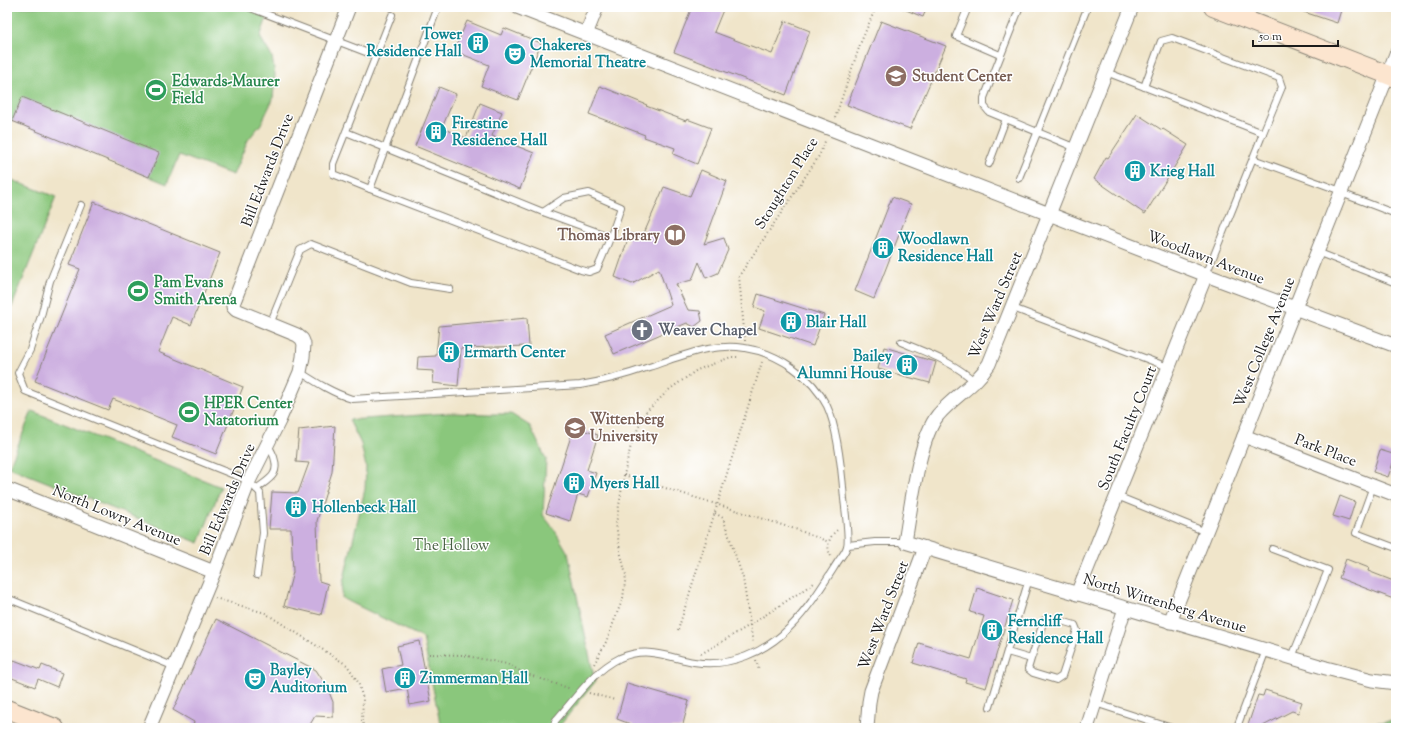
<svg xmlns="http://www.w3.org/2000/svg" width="1403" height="735" font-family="'Sorts Mill Goudy',serif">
<rect width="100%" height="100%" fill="#fff"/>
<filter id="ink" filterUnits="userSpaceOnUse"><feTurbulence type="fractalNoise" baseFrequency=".025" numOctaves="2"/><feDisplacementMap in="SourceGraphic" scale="8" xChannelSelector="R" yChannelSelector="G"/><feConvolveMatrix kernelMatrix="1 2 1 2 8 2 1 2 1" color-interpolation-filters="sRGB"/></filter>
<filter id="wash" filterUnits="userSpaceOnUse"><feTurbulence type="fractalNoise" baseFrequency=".012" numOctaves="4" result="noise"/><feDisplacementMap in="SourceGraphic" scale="16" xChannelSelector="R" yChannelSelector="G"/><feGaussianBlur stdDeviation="0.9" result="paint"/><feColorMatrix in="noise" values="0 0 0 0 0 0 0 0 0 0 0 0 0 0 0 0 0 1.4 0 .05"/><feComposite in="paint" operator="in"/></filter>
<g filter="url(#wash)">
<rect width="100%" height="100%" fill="#f0e5ca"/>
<g fill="#8ac77c" stroke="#53724c">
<path d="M7,7h241l20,8 -8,22 12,20 3,18 -2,24 -12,25 -13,16 -15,35 -54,-20 -12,29 -160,-66z"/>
<path d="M7,178l49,19 -49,122z"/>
<path d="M32,411l189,76 -22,56 -190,-76z"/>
<path d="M449,413l40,1h22l19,12 16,33 -3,56 11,14 14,24 27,129 -34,42 -6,4h-114l-18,-90 -81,-40 1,-15 22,-94 1,-22 -5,-23 -12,-24z"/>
<path d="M1396,721v7h-81l1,-1z"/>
</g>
<g id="blocks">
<g fill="#ccafe0">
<path d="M692,7h24l7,3 -9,22 58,22 13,-33 25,10 -24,64 -112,-43z"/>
<path d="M899,7h28l-4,10z"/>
<path d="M1295,7h47l-5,16 -42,-14z"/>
<path d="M467,21l34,14 3,-7 37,15 -23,57 -37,-14 8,-21 -35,-14z"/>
<path d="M881,21l65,25 -36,83 -63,-24z"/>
<path d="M600,86l47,19 -1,1 40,15 1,-2 24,9 -14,36 -24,-10 2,-6 -31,-11 1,-2 -56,-21z"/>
<path d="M439,87l17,7 -14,34 24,10 14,-35 22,9 -10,24 42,17 -14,36 -105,-43z"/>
<path d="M22,97l137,56 -10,24 -137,-56z"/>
<path d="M1137,114l25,16 1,-1 25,16 -43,69 -51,-35 12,-22 2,1z"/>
<path d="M701,170l26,11 -23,63 20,-6 4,12 -10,23 -12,5 -7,-16 -7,18 -16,4 12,26 12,1 2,10 -8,6 -7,-4 -73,31 -9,-20 66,-29 -12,-36 -27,15 -17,-7 15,-44 12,5 22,-51 26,9z"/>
<path d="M892,197l19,7 -37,95 -19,-8z"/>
<path d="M94,202l126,51 -29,72 -19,-8 -14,35 85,35 -27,67 -44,-17 5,-12 -64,-26 -5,11 -73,-29 45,-112 -11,-4z"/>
<path d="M758,294l66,21 -11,31 -54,-18 6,-17 -11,-4z"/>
<path d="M527,318l2,28 -68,2 -3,38 -25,-3 1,-12 -17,-1 1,-13 18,-1 3,-30z"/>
<path d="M884,347l52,15 -6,21 -52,-14z"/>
<path d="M335,426l-3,46 -15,49 2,60 9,3 -7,31 -37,-9 9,-34 -2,-43h-22l3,-37 26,1 11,-30 -13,-1 3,-32z"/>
<path d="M574,427l24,8 -11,35 9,3 -8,24 -10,-3 -8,27 -24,-8z"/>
<path d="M1380,450l16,5 -8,22 -15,-5z"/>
<path d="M1340,496l15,6 -6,19 -16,-5z"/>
<path d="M1346,559l23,9 -1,3 28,11v18l-57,-22z"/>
<path d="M977,588l36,12 -27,88 -21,-6 1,-3 -53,-16 6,-20 52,16 13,-43 -14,-4z"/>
<path d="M216,619l100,51 11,17 6,15v15l-18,-1 -7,12h-116l2,-6 -21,-12z"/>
<path d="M419,641l12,60 -21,4 -3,-17 -21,4 -4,-23 19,-4 -4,-19z"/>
<path d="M14,660l26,10 2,-5 20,8 -5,14 -19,-8 -3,8 -28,-11v-12l4,2z"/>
<path d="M627,683l62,18 -7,27h-49v-3l-16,-6z"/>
<path d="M1265,690l37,12 -4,11 -6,-2 -33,17h-12l11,-33 5,1z"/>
</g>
</g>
</g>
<g filter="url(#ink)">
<use href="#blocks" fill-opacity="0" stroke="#868073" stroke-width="1"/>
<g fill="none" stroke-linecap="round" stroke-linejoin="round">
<g stroke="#868073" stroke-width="8">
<g id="lane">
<path d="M248,7l128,49"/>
<path d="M438,7l-68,182 211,81 8,2 8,-3c10,-21 17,-41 24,-62l-32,-14 -25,5 -21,14 68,25"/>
<path d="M1020,7l-36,91v8l5,6 87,36"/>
<path d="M966,12l-10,24 44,19"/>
<path d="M1106,72l157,61 19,-46 -3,-9 -107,-40 -11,3 -17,46"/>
<path d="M346,132l197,80"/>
<path d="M1253,159l88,32"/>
<path d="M989,164l17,-45"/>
<path d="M1019,178l67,-167 -2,-4"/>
<path d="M370,189l-37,-15v-10l59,-149"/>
<path d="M1341,193l55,21"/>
<path d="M81,205l-31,76 -9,35 -11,34 -12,23 7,18 224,90 11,12 3,40 -6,42"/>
<path d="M1317,252l79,31"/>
<path d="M1206,275l57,-142"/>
<path d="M1013,308l155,59"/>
<path d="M270,324l30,-74 11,-6 100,39 39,6"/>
<path d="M901,342c26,11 53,20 74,40"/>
<path d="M300,372c17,11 33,21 52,27l228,-14c24,-4 46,-10 69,-18 31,-10 63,-25 96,-19 33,5 67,28 82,58 11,23 15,67 17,93 1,8 5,41 3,47 -1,6 -7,12 -10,17 -14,22 -28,45 -47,64 -24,25 -61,41 -96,35 -27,-5 -47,-16 -74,-4 -27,13 -46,42 -65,63l-1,7"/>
<path d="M1373,486l-17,47 40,15"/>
<path d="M256,489c13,-10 24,-14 18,-32 -2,-5 -3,-8 -6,-11"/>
<path d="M1117,496l89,36"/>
<path d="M848,545l27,-3h30"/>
<path d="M1272,549l56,21 -36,87"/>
<path d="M7,598l168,69"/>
<path d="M1007,652l24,7 -3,10 5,4 23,7 6,-4 15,-46 -2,-5 -24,-7 -7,2 -13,39"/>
<path d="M1095,703l77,25"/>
<path d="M990,707l39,-128"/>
<path d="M1235,728l2,-1 29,-77"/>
</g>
</g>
<g stroke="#868073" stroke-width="15">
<g id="street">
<path d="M517,7l689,268 190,71"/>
<path d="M1132,7l-143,357c-13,21 -35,32 -51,51 -20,25 -27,94 -33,127l421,126 46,12 24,3"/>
<path d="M586,34l11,-27"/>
<path d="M1244,436l152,59"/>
<path d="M7,489l207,83"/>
<path d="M1077,594l129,-319"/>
<path d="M1170,622l226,-568"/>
<path d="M149,728l65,-156 35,-91 30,-60 21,-49 3,-15 1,-13 -2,-5 -5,-4 -61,-25 -3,-3v-3l116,-297"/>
<path d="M867,728l2,-26 2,-11 54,-143"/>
<path d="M1087,728l38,-120"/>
</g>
</g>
<g stroke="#868073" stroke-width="20">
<g id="secondary">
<path d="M1213,7l183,71"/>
<path d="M7,709l48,19"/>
</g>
</g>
<g stroke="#868073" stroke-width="2" stroke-dasharray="1 3" stroke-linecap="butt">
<path d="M835,118l26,-76 15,-35"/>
<path d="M745,341l-6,-65 80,-120 7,-17"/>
<path d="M624,475l174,55 31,12"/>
<path d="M715,513l8,5 20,60 10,66"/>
<path d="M831,556c-6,-10 -1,-22 8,-27"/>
<path d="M215,598l50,15 82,52 11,17 5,17 -1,21 2,8"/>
<path d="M678,630l84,-268"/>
<path d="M429,654l33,1 45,9 17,9 47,16"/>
<path d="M701,654l49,-29 64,-42"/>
<path d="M756,660l3,10"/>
<path d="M594,664l12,-22 17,-44 3,-23 -6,-24 -4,-27 8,-49 8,-34 14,-29 24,-23 27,-19 34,-13h7"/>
<path d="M589,693l26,7"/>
</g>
<use href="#lane" stroke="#fff" stroke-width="6"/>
<use href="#street" stroke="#fff" stroke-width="13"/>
<use href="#secondary" stroke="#fce5cf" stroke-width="18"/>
</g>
</g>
<defs>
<g id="building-disc" transform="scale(1.15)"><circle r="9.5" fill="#0f9aa8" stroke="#fff"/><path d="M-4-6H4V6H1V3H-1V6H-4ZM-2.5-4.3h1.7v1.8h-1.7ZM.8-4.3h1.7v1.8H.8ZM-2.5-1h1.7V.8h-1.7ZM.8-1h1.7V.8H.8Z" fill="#fff"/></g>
<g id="theatre-disc" transform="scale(1.15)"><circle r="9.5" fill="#0f9aa8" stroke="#fff"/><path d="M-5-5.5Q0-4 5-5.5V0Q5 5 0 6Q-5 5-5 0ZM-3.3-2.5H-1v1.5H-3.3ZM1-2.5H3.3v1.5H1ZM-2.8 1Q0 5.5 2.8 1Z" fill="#fff"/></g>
<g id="university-disc" transform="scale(1.15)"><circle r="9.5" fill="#8d6e63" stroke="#fff"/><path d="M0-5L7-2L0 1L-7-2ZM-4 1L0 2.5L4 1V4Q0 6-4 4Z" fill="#fff"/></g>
<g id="stadium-disc" transform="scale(1.15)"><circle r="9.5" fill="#2e9e5b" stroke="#fff"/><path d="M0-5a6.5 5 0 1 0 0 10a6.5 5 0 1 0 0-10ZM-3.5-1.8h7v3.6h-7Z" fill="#fff"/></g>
<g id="library-disc" transform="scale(1.15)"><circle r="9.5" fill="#8d6e63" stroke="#fff"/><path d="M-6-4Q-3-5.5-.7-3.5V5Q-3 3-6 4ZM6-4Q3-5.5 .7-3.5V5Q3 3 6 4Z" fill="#fff"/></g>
<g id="church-disc" transform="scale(1.15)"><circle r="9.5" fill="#6b7280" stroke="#fff"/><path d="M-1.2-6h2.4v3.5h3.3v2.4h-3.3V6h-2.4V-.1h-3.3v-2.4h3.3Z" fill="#fff"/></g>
</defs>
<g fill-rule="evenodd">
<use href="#building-disc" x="478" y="43"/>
<use href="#theatre-disc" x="515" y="54"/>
<use href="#university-disc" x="896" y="76"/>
<use href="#stadium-disc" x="156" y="90"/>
<use href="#building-disc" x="436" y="132"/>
<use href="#building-disc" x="1135" y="171"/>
<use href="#library-disc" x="675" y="235"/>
<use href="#building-disc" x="883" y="248"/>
<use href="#stadium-disc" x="138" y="291"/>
<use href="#building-disc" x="791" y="322"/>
<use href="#church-disc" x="642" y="330"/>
<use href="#building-disc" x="449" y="352"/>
<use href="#building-disc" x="907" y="365"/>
<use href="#stadium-disc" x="189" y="412"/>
<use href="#university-disc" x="575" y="428"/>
<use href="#building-disc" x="574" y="483"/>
<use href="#building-disc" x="296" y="507"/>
<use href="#building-disc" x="992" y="630"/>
<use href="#building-disc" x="405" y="678"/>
<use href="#theatre-disc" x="255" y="679"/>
</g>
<g text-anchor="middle" stroke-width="3" stroke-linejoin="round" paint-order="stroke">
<g font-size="15" font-weight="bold" fill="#0d838f" stroke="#fff" text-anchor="start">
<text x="462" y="39" text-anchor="end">Tower<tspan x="462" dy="17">Residence Hall</tspan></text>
<text x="530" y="50">Chakeres<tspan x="530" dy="17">Memorial Theatre</tspan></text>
<text x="452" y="128">Firestine<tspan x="452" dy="17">Residence Hall</tspan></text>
<text x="1150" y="176">Krieg Hall</text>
<text x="898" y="244">Woodlawn<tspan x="898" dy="17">Residence Hall</tspan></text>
<text x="806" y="327">Blair Hall</text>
<text x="464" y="357">Ermarth Center</text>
<text x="892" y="361" text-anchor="end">Bailey<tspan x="892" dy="17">Alumni House</tspan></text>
<text x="590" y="488">Myers Hall</text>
<text x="312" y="512">Hollenbeck Hall</text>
<text x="1008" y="626">Ferncliff<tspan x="1008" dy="17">Residence Hall</tspan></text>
<text x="270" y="675">Bayley<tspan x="270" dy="17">Auditorium</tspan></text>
<text x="420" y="683">Zimmerman Hall</text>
</g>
<g font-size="15" font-weight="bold" fill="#785e54" stroke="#fff" text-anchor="start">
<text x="912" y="81">Student Center</text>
<text x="660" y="240" text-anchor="end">Thomas Library</text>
<text x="590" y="424">Wittenberg<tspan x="590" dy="17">University</tspan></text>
</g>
<g font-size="15" font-weight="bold" fill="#27864d" stroke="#fff" text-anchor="start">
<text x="172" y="86">Edwards-Maurer<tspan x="172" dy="17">Field</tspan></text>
<text x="154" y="287">Pam Evans<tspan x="154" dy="17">Smith Arena</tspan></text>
<text x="204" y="408">HPER Center<tspan x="204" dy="17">Natatorium</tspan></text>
</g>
<g font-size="15" fill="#1c1c1c" stroke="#fff">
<text transform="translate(267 170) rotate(-69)" y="5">Bill Edwards Drive</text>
<text transform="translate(786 183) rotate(-58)" y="5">Stoughton Place</text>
<text transform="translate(1206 257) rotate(21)" y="5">Woodlawn Avenue</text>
<text transform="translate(995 305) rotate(-67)" y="5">West Ward Street</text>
<text transform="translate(1264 342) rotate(-68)" y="5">West College Avenue</text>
<text transform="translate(1127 428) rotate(-68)" y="5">South Faculty Court</text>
<text transform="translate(1326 450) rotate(21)" y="5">Park Place</text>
<text transform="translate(227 499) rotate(-67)" y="5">Bill Edwards Drive</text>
<text transform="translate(117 515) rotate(22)" y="5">North Lowry Avenue</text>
<text transform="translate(1165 603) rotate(17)" y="5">North Wittenberg Avenue</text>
<text transform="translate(883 615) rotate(-69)" y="5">West Ward Street</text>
</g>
<g font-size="15" font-weight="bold" fill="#5b616d" stroke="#fff" text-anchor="start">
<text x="658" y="335">Weaver Chapel</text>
</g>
<g font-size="15" fill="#486042" stroke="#fff">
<text x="451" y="550">The Hollow</text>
</g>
</g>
<rect width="1403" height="735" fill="none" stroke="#fff" stroke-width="24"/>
<path d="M1253 40v6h85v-6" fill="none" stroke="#1c1c1c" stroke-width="2"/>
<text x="1259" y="40" font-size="12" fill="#1c1c1c" stroke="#ffffff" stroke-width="3" paint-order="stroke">50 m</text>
</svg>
